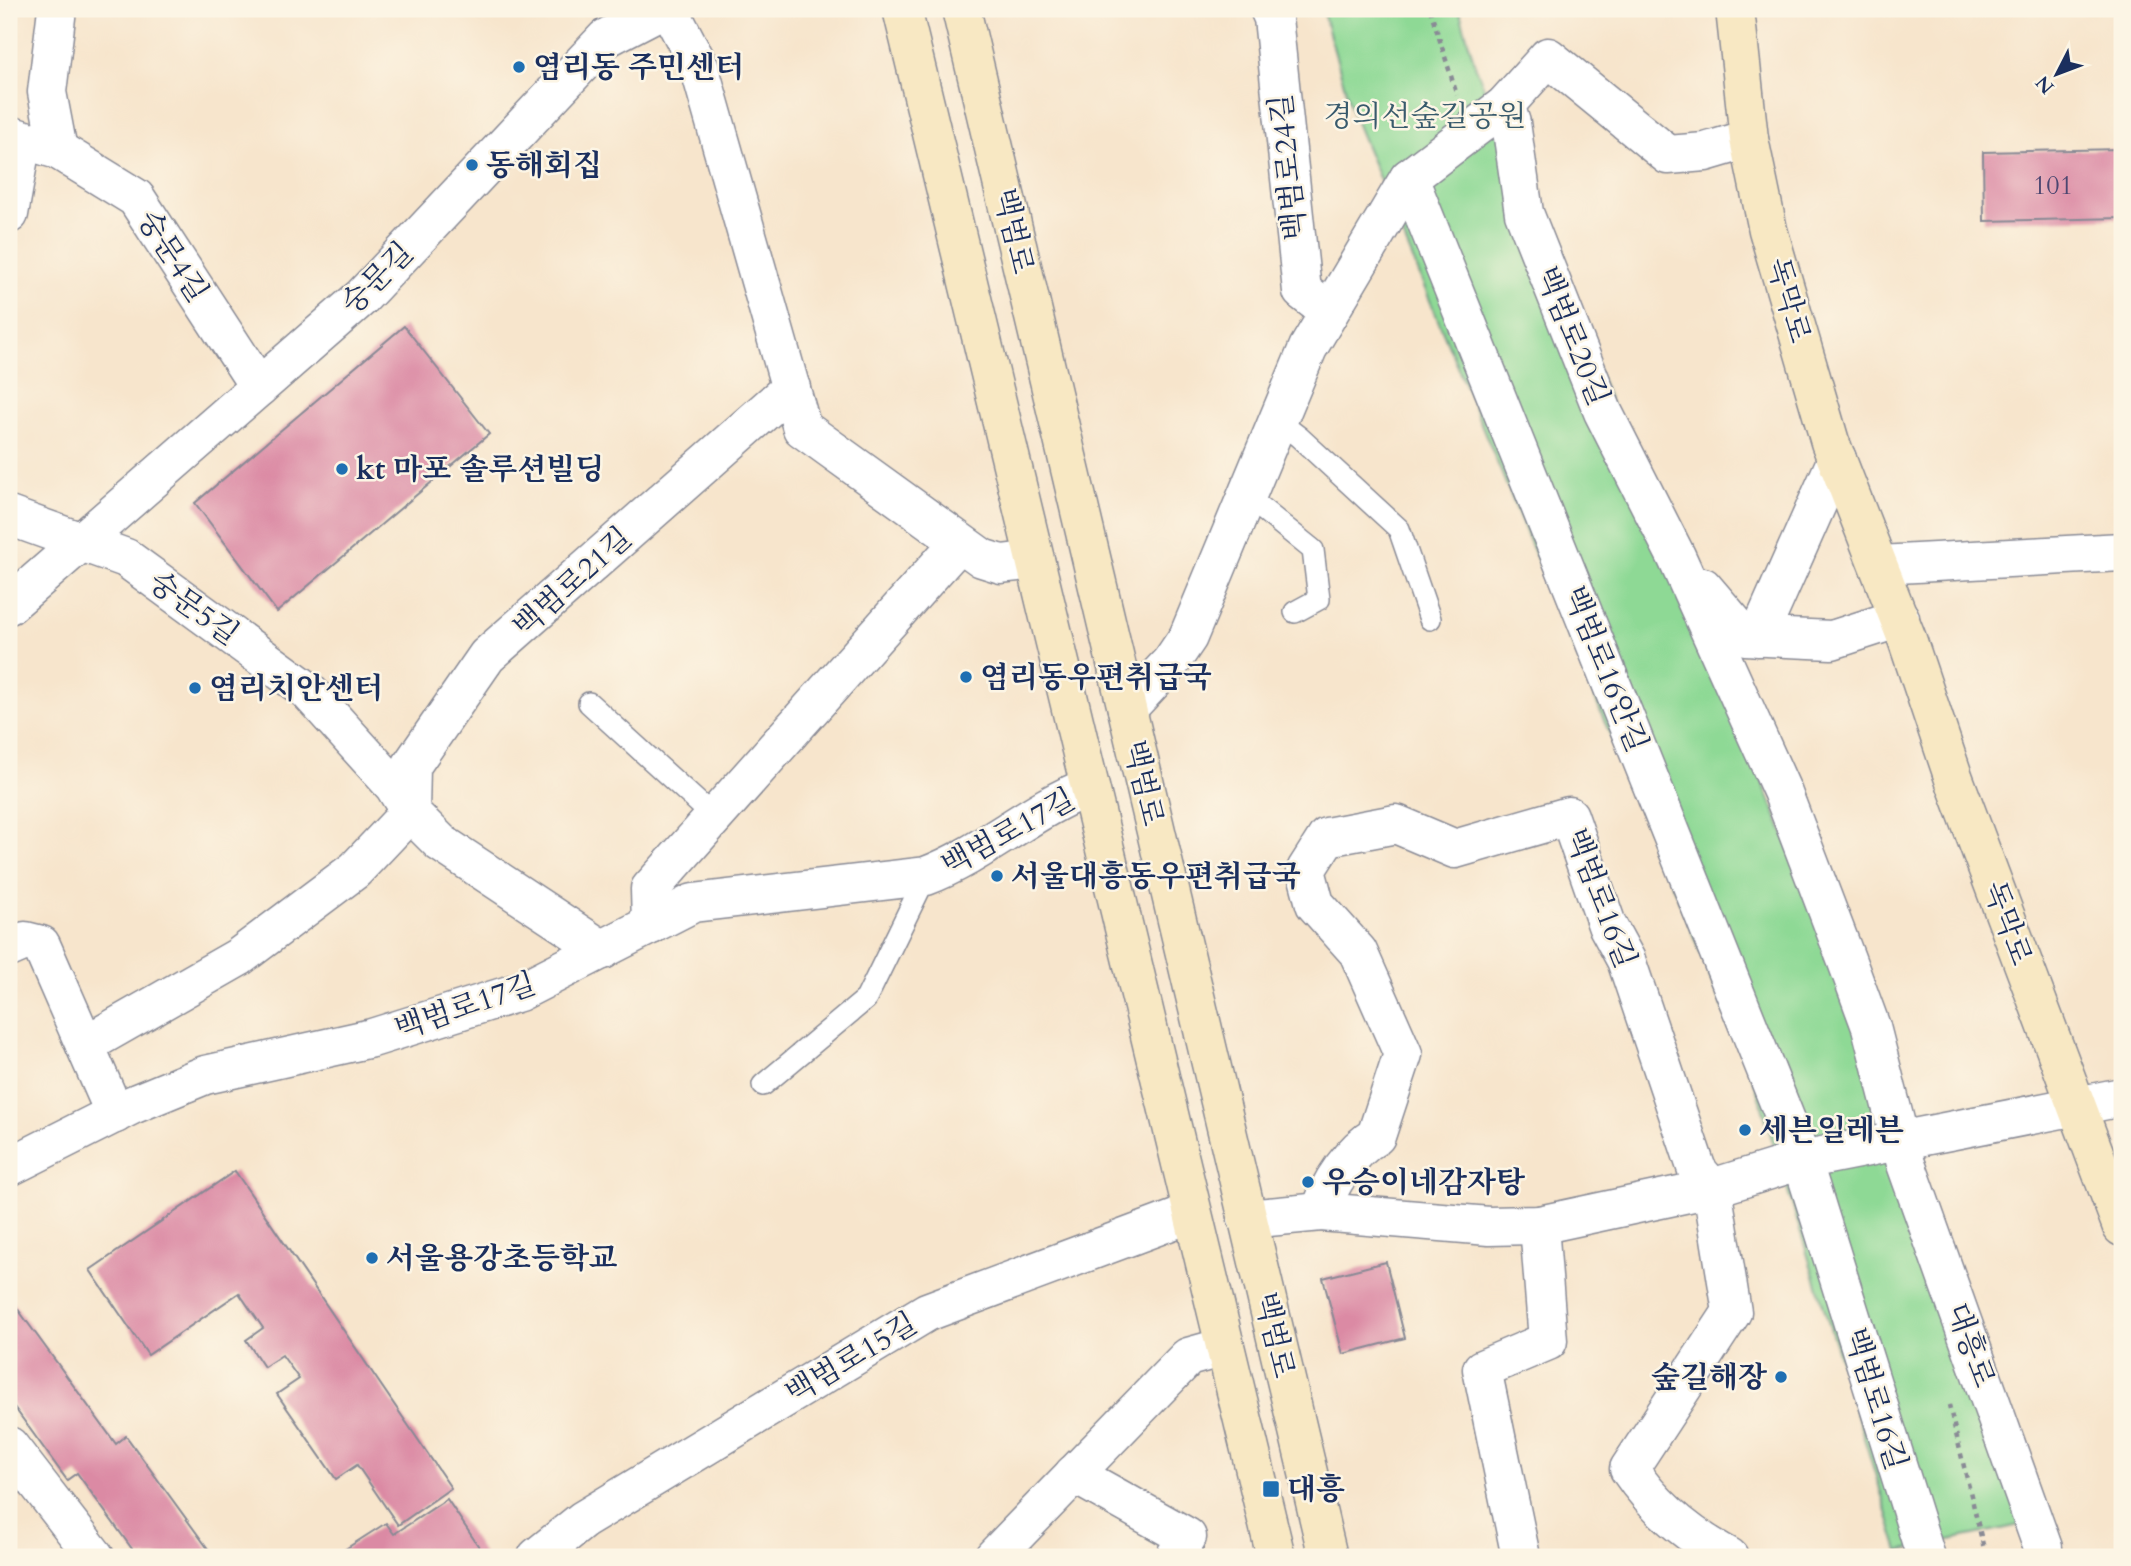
<svg xmlns="http://www.w3.org/2000/svg" width="2131" height="1566" font-family="Cardo,'Noto Serif KR',serif">
<rect width="100%" height="100%" fill="#fcf5e5"/>
<filter id="ink" filterUnits="userSpaceOnUse"><feTurbulence type="fractalNoise" baseFrequency=".0143" numOctaves="2"/><feDisplacementMap in="SourceGraphic" scale="14" xChannelSelector="R" yChannelSelector="G"/><feConvolveMatrix kernelMatrix="1 2 1 2 8 2 1 2 1" color-interpolation-filters="sRGB"/></filter>
<filter id="wash" filterUnits="userSpaceOnUse"><feTurbulence type="fractalNoise" baseFrequency=".00686" numOctaves="4" result="noise"/><feDisplacementMap in="SourceGraphic" scale="28" xChannelSelector="R" yChannelSelector="G"/><feGaussianBlur stdDeviation="1.57" result="paint"/><feColorMatrix in="noise" values="0 0 0 0 0 0 0 0 0 0 0 0 0 0 0 0 0 1.4 0 .05"/><feComposite in="paint" operator="in"/></filter>
<g filter="url(#wash)">
<rect width="100%" height="100%" fill="#f7e5cc"/>
<path fill="#8ed995" stroke="#54847a" stroke-width="2" d="M1322,9h137l16,56 385,960 169,498 -130,28 -144,-467 -402,-969z"/>
<g id="blocks">
<g fill="#db8aa4">
<path d="M2122,149v69l-138,3 -1,-69z"/>
<path d="M404,326l85,108 -212,178 -82,-109z"/>
<path d="M235,1171l216,317 -53,37 -41,-60 -21,14 -59,-85 22,-15 -17,-24 -18,12 -18,-27 17,-12 -24,-35 -91,62 -58,-85z"/>
<path d="M1386,1262l19,76 -62,16 -20,-76z"/>
<path d="M9,1297l107,147 10,-8 88,121h-76l-61,-84 -10,7 -58,-80z"/>
<path d="M447,1499l38,57 -3,1h-149l53,-34 8,11z"/>
</g>
</g>
</g>
<g filter="url(#ink)">
<use href="#blocks" fill-opacity="0" stroke="#898a95" stroke-width="2"/>
<g fill="none" stroke-linecap="round" stroke-linejoin="round">
<g stroke="#898a95" stroke-width="24">
<g id="lane">
<path d="M1278,421l21,16 100,92 31,90"/>
<path d="M1245,500l16,8 52,42 6,49 -24,13"/>
<path d="M589,703l125,114"/>
<path d="M763,1085l103,-86 60,-123"/>
</g>
</g>
<g stroke="#898a95" stroke-width="41">
<g id="street">
<path d="M57,9l-10,83 11,58"/>
<path d="M669,9l30,57 103,362 180,130 19,6 34,-4"/>
<path d="M1269,9l4,9 29,273 27,21"/>
<path d="M1505,105l6,18 13,90 79,199 73,144 106,235 64,168 25,68 35,137 137,384"/>
<path d="M9,135l49,15 78,48 123,189"/>
<path d="M1409,178l393,982 124,397"/>
<path d="M9,214l13,-74"/>
<path d="M9,516l117,42 182,133 86,95 16,26 31,31 162,107"/>
<path d="M1879,565l243,-13"/>
<path d="M1703,587l42,49 87,4 68,-22"/>
<path d="M9,605l353,-308 244,-259 56,-29"/>
<path d="M1758,637l79,-178"/>
<path d="M1127,709l44,-47 17,-25 120,-289 101,-170 96,-73 43,-48 120,98 37,-3 44,-13"/>
<path d="M410,812l1,-46 76,-110 304,-268"/>
<path d="M651,925l-1,-36 308,-345"/>
<path d="M9,948l16,-7 16,4 74,169"/>
<path d="M85,1045l154,-88 116,-87 55,-58"/>
<path d="M9,1167l123,-62 73,-30 167,-37 147,-46 174,-89 233,-27c58,-22 105,-67 163,-89"/>
<path d="M1321,1212c6,-27 32,-63 55,-76l27,-82 -45,-102 -43,-48 -9,-34 21,-33 69,-13 59,25 114,-33 38,109 19,35 71,210 15,18 20,124 -103,157c26,39 59,66 100,88"/>
<path d="M1247,1219l74,-7 168,14 50,-1 173,-37 90,-28 320,-63"/>
<path d="M9,1446l86,111"/>
<path d="M1074,1474l113,63 -12,20"/>
<path d="M537,1557l46,-37 344,-208 265,-99"/>
<path d="M994,1557l194,-200 36,-10"/>
<path d="M1521,1557l-39,-188 66,-28 -9,-116"/>
</g>
</g>
<g stroke="#898a95" stroke-width="41">
<g id="secondary">
<path d="M902,9l374,1548"/>
<path d="M961,9l367,1548"/>
<path d="M1735,9l14,130 19,91 62,212 77,197 47,140 168,448"/>
</g>
</g>
<g stroke="#898a95" stroke-width="4.5" stroke-dasharray="5 5" stroke-linecap="butt">
<path d="M1430,9l27,86"/>
<path d="M1949,1405l37,152"/>
</g>
<use href="#lane" stroke="#fff" stroke-width="21"/>
<use href="#street" stroke="#fff" stroke-width="38"/>
<use href="#secondary" stroke="#f8e8c3" stroke-width="38"/>
</g>
</g>
<g fill="#1f6fb2" stroke="#fcf5e5" stroke-width="2.5">
<circle cx="519" cy="67" r="7"/>
<circle cx="472" cy="165" r="7"/>
<circle cx="342" cy="469" r="7"/>
<circle cx="966" cy="677" r="7"/>
<circle cx="195" cy="688" r="7"/>
<circle cx="997" cy="876" r="7"/>
<circle cx="1745" cy="1130" r="7"/>
<circle cx="1308" cy="1182" r="7"/>
<circle cx="372" cy="1258" r="7"/>
<circle cx="1781" cy="1377" r="7"/>
<rect x="1262" y="1480" width="18" height="18" rx="3.5"/>
</g>
<g text-anchor="middle" stroke-width="5" stroke-linejoin="round" paint-order="stroke">
<g font-size="26" fill="#4b4670">
<text x="2053" y="194">101</text>
</g>
<g font-size="30" font-weight="bold" fill="#1b2f5e" stroke="#fcf5e5" text-anchor="start">
<text x="533" y="77">염리동 주민센터</text>
<text x="486" y="175">동해회집</text>
<text x="356" y="479">kt 마포 솔루션빌딩</text>
<text x="980" y="687">염리동우편취급국</text>
<text x="209" y="698">염리치안센터</text>
<text x="1011" y="886">서울대흥동우편취급국</text>
<text x="1759" y="1140">세븐일레븐</text>
<text x="1322" y="1192">우승이네감자탕</text>
<text x="386" y="1268">서울용강초등학교</text>
<text x="1767" y="1387" text-anchor="end">숲길해장</text>
<text x="1287" y="1499">대흥</text>
</g>
<g font-size="30" fill="#385a6c" stroke="#fcf5e5">
<text x="1425" y="126">경의선숲길공원</text>
</g>
<g font-size="30" fill="#1b2f5e" stroke="#fcf5e5">
<text transform="translate(1288 167) rotate(-96)" y="10">백범로24길</text>
<text transform="translate(1014 231) rotate(77)" y="10">백범로</text>
<text transform="translate(173 256) rotate(57)" y="10">숭문4길</text>
<text transform="translate(377 278) rotate(-45)" y="10">숭문길</text>
<text transform="translate(1789 300) rotate(74)" y="10">독막로</text>
<text transform="translate(1573 336) rotate(68)" y="10">백범로20길</text>
<text transform="translate(572 582) rotate(-42)" y="10">백범로21길</text>
<text transform="translate(194 608) rotate(36)" y="10">숭문5길</text>
<text transform="translate(1606 669) rotate(68)" y="10">백범로16안길</text>
<text transform="translate(1144 783) rotate(77)" y="10">백범로</text>
<text transform="translate(1008 832) rotate(-29)" y="10">백범로17길</text>
<text transform="translate(1601 898) rotate(69)" y="10">백범로16길</text>
<text transform="translate(2008 923) rotate(70)" y="10">독막로</text>
<text transform="translate(465 1006) rotate(-19)" y="10">백범로17길</text>
<text transform="translate(1275 1335) rotate(77)" y="10">백범로</text>
<text transform="translate(1971 1345) rotate(70)" y="10">대흥로</text>
<text transform="translate(851 1358) rotate(-31)" y="10">백범로15길</text>
<text transform="translate(1876 1399) rotate(73)" y="10">백범로16길</text>
</g>
</g>
<rect width="2131" height="1566" fill="none" stroke="#fcf5e5" stroke-width="35"/>
<g transform="translate(2057 74) rotate(228)" stroke="#fcf5e5" stroke-width="5" paint-order="stroke">
<path d="M0-5L12 26L0 18L-12 26Z" fill="#1b2f5e"/>
<text y="-10" font-size="19" font-weight="bold" text-anchor="middle" fill="#1b2f5e">N</text>
</g>
</svg>
